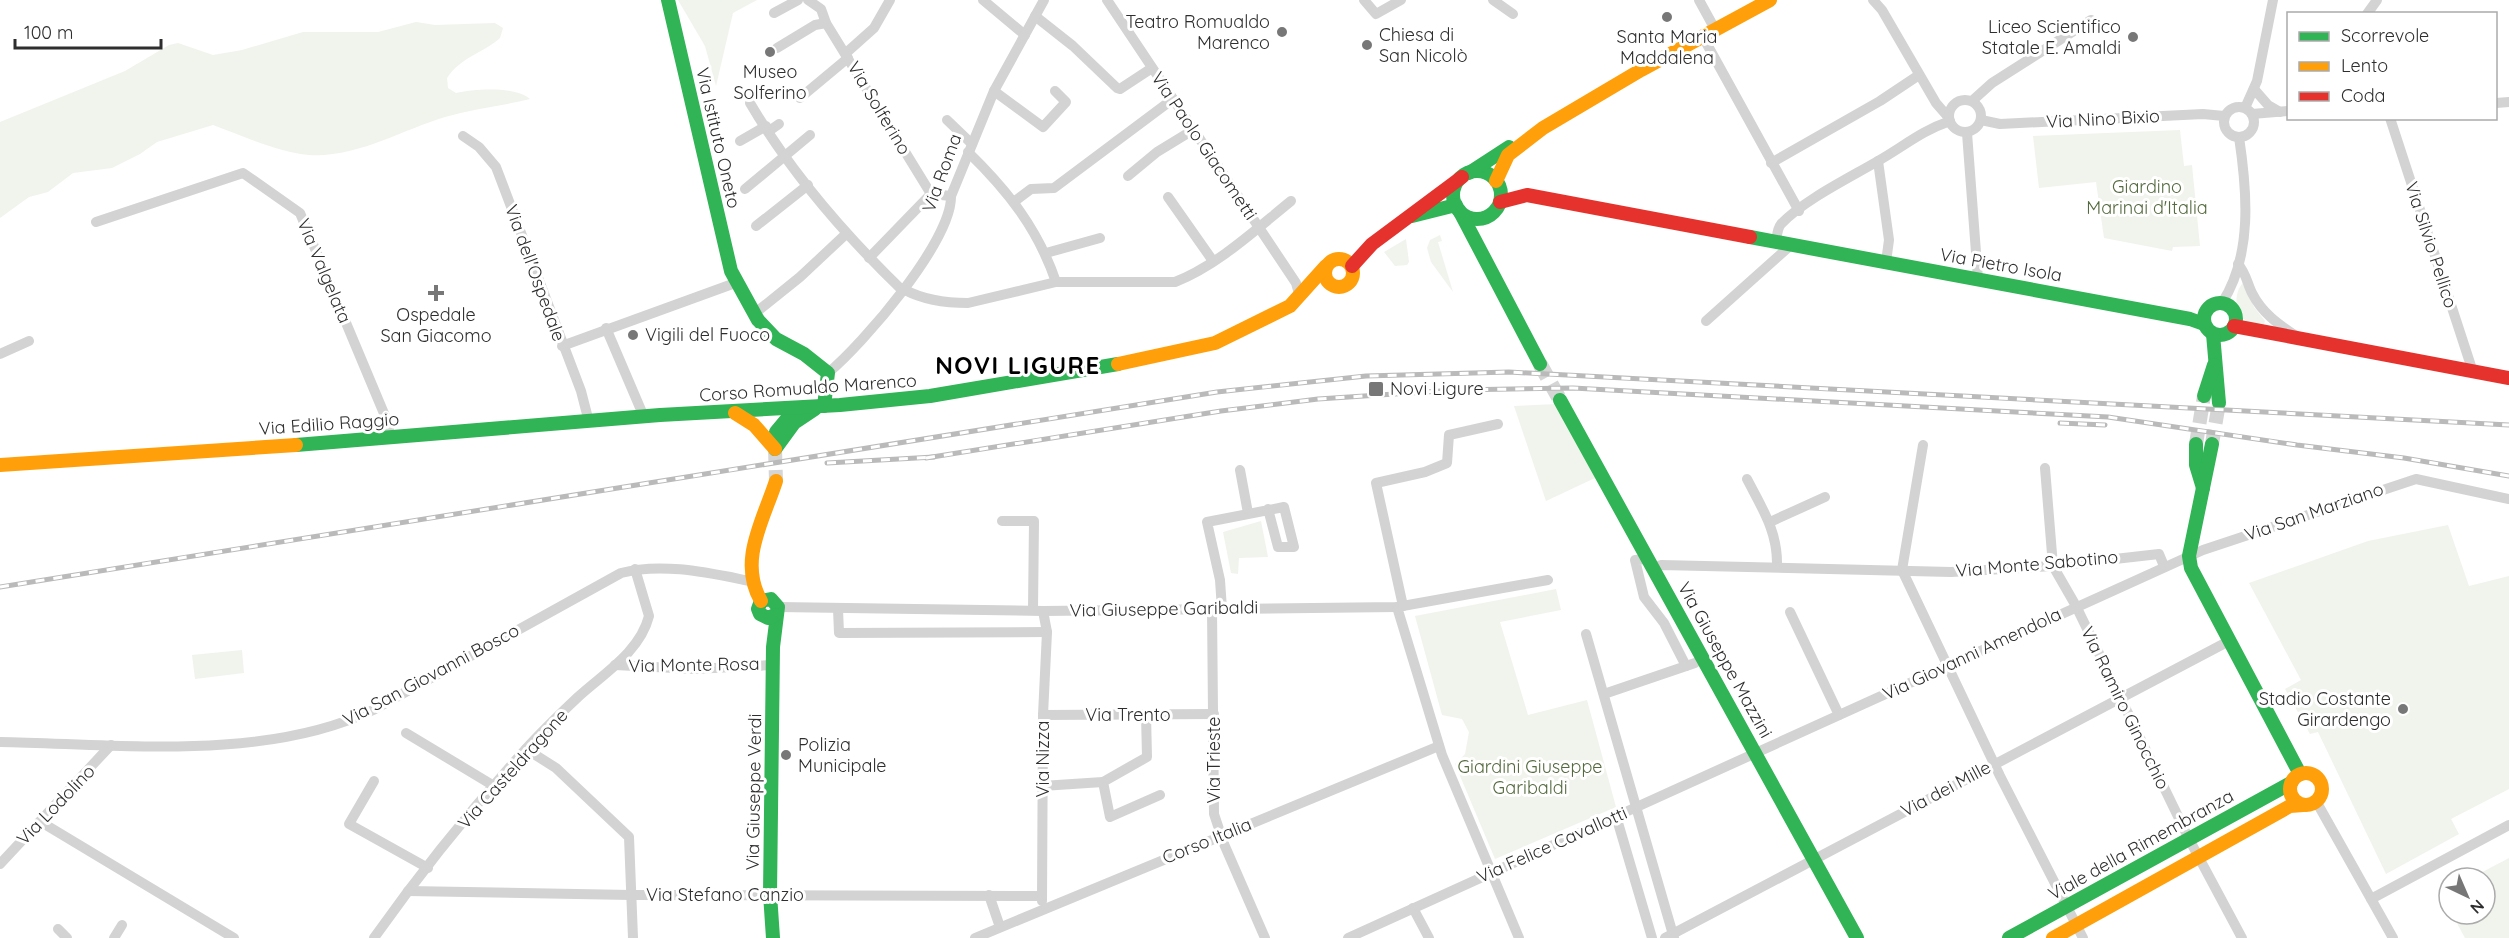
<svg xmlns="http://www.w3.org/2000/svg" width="2509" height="938" font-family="Quicksand,sans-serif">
<rect width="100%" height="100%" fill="#fff"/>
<g fill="#f1f4ec">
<path d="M678,0h79l-24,13 -17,73 -11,-40z"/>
<path d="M416,22l19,3 60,-2 8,5 -3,10c-17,15 -39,19 -53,40l1,10 8,5c18,-4 60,-7 74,6 -28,7 -58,10 -85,18 -43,13 -89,41 -136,38 -32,-3 -66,-19 -96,-30l-56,17 -17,12 -28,14 -39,5 -25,19 -19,5 -29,21v-96l125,-51 44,-26 9,-2 35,12 29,-5 61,-18h75z"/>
<path d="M2180,130l4,36 8,-1 8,81 -27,1 -1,4 -68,-13 -8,-56 -57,6 -6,-52z"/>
<path d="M1440,235l2,6 -4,1 15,50 -22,-30 -4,-14 3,-8z"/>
<path d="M1406,239l3,23 -2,3 -12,1 -11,-14z"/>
<path d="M2244,282l10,25 11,14 -2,6c-6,-2 -14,-3 -19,-8 -10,-9 -10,-28 0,-37z"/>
<path d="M1557,404l38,74 -49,23 -32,-95z"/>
<path d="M1261,521l7,36 -29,1 -1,16 -7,-1 -8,-41z"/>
<path d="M2448,525l21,61 40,-10v213l-58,30 8,15 -73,40 -68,-142 -8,2 -25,-45 16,-9 -52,-97 119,-42z"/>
<path d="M1556,589l5,21 -61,12 28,93 59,-15 29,107 -121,52 -40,-95 10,-10 4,-22 -7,-13 -20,-4 -27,-99z"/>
<path d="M242,650l2,23 -49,6 -3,-24z"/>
<path d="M2509,858v80h-44l-13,-24h33v-36h-14z"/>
</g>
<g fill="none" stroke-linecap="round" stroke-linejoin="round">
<g stroke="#d5d5d5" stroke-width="14" stroke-dasharray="14 7" stroke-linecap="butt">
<path d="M2196,444l8,-48"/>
<path d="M2212,444l7,-41"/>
<path d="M775,449l1,32"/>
</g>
<path stroke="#d5d5d5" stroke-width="15" stroke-dasharray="15 8" stroke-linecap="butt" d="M1540,364l20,36"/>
<g stroke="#d3d3d3" stroke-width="10">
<path d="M808,0l13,9 5,14 105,171"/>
<path d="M983,0l42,35"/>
<path d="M1107,0l189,283 3,11"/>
<path d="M1364,0l12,14 25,-14"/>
<path d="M1493,0l20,14"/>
<path d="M1699,0l17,31"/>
<path d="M1873,0l9,10 54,93 13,15"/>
<path d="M774,13l24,-13"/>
<path d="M2367,14l10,-14"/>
<path d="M1035,16l38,30 44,42 3,1 32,-21"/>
<path d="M1703,37l96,174"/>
<path d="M777,48l38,-23 11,-2"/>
<path d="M846,53l28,-25 16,-28"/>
<path d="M2254,89l14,16 12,7"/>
<path d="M994,91l49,36 23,-25 -11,-11"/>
<path d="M800,98l48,-40"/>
<circle cx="1965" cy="116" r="16"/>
<path d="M1972,101l20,-18 99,-63"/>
<path d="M750,103c41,70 95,132 153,188"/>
<path d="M2496,103l13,-1"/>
<circle cx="2239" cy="122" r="15"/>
<path d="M2245,108l12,-27 16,-81"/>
<path d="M2252,114l36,-3"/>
<path d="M2390,118l83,254"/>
<path d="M947,120l25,24"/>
<path d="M1981,120l19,4 203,-10 21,2"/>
<path d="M769,131l10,-7"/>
<path d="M1967,133l11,146"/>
<path d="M463,136l16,11 17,20 85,224 8,31"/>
<path d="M740,141l26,-15"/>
<path d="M968,152c40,39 70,77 88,130"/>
<path d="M1878,161l11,79 -3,22"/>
<path d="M1771,163l109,-62 39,-26"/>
<path d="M1128,176l29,-24 36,-22"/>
<path d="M745,189l65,-54"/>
<path d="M1168,197l45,64"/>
<path d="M1015,201l16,-12 23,-1 119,-89"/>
<path d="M96,222l147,-49 57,40 88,210 2,15"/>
<path d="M756,226l52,-41"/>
<path d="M1776,242c1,-6 1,-13 5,-18 23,-24 68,-46 97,-63 25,-14 43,-30 72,-40"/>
<path d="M1046,253l54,-15"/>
<path d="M869,258l62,-64 20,2"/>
<path d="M2238,264c8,9 9,19 14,29 10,20 26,31 44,43"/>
<path d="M905,290c19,10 41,13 63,13l88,-21h119c43,-17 80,-52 116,-81"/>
<path d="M2222,303c31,-48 25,-113 17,-166"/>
<path d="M754,314l46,-37 46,-43"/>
<path d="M1706,321l85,-76"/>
<path d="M606,328l38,89"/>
<path d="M562,346l176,-64"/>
<path d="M0,354l29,-13"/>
<path d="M828,373c35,-29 124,-132 123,-177l43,-105 50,-91"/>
<path d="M1923,445l-21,125 98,206 83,162"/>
<path d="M2045,468l8,98 23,40 113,233 53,99"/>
<path d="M1240,470l8,43"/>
<path d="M1747,479c15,29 31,53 30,87"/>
<path d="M1002,521h32l-1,88"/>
<path d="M1770,522l55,-25"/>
<path d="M1647,559l-12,1 9,37 20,26 22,43"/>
<path d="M1653,569l8,-4 290,7 102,-6 106,-12 5,12"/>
<path d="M1403,606l-27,-123 49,-11 22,-9 2,-28 49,-11"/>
<path d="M778,607l265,4 354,-4 151,-27"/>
<path d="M1397,607l45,148 77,183"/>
<path d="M838,609l1,24 208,-1"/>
<path d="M1212,609l2,205 10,30 41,94"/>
<path d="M1222,609l-2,-29 -13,-58 77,-15 10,40h-16l-10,-38"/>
<path d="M1790,612l49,103"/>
<path d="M1586,634l88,304"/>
<path d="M615,665l79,4 79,-4"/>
<path d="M1604,694l91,-31"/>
<path d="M1043,715l171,-1"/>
<path d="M1146,715l1,42 -44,25 7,35 50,-22"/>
<path d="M406,733l88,53"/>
<path d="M0,742c118,2 263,20 373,-32l248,-137c41,-11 88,0 129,8"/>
<path d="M526,749l30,19 73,69 4,101"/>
<path d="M374,781l-25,43 79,44"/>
<path d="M1042,786l61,-4"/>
<path d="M2316,801l77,137"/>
<path d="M1616,816l36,122"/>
<path d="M41,822l193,116"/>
<path d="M0,864l111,-119"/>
<path d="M408,891l223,4 411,1"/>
<path d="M989,895l11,32"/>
<path d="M2371,899l138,-74"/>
<path d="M1042,901l1,-186 4,-83 -4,-21"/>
<path d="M1413,908l16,30"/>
<path d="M58,929l9,9"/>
<path d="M114,938l8,-13"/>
<path d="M374,938c46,-65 98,-130 152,-189 16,-18 34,-35 52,-52 25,-23 62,-45 71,-81l-14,-47"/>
<path d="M975,938l464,-192"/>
<path d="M1348,938l855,-388 213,-71 93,20"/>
<path d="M1665,938l564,-297"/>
</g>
<g stroke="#30b455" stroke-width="14">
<path d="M668,0l63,271 27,49 18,19 28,15 24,19 -4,33"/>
<circle cx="1477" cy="195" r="24"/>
<path d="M1469,173l40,-26"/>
<path d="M1459,210l81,154"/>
<path d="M1412,216l44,-11"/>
<path d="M1750,237l440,82 14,5"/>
<circle cx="2220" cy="319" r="16"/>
<path d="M2213,334l6,69"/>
<path d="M2204,396l10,-31"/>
<path d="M1560,400l297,538"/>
<path d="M796,408l-20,24 -1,17 19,-26 21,-14"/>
<path d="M2196,444v21l7,23"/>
<path d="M2212,444l-23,112 2,12 109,206"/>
<path d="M296,445l364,-30 180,-10 90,-9 188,-32"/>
<path d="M761,601l10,-2 7,8 -5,40 -3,247 3,44"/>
<path d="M761,601l-3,8 2,5 8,4 7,-3"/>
<path d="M2009,938l282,-155"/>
</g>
<g stroke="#ff9f0a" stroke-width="14">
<path d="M1496,181l12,-26 35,-27 98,-58 129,-70"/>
<circle cx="1339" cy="273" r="14"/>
<path d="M1118,364l97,-21 75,-37 36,-40"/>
<path d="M735,413l19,12 21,24"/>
<path d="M0,465l296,-20"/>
<path d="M761,601c-23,-40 2,-80 15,-120"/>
<circle cx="2306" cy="789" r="16"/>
<path d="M2053,938l237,-132 13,-1"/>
</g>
<g stroke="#e5322d" stroke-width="14">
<path d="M1500,202l27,-7 223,42"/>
<path d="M1352,266l20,-22 90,-67"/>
<path d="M2234,326l275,52"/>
</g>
<g stroke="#bababa" stroke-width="5">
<g id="rail">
<path d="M2060,423l45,2"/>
<path d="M926,458l295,-47 97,-12 138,-9 117,-2 535,29 189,28 107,13 105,18"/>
<path d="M827,463l107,-6"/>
<path d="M0,587l1217,-195 149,-16 143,-4 1000,53"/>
</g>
</g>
<use href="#rail" stroke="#fff" stroke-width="3" stroke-dasharray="9" stroke-linecap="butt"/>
</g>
<g fill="#777" stroke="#fff" stroke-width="2">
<circle cx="1667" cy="17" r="6"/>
<circle cx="1282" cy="32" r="6"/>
<circle cx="2133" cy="37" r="6"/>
<circle cx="1367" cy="45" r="6"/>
<circle cx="770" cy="52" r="6"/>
<path d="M433 284h6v6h6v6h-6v6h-6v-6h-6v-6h6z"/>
<circle cx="633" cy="335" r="6"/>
<rect x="1368" y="381" width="16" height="16" rx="3"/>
<circle cx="2403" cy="709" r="6"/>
<circle cx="786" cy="755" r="6"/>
</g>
<g text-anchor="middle" stroke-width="6" stroke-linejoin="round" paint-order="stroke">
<g font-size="18" fill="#2e2e2e" stroke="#fff" text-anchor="start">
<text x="1270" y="28" text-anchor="end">Teatro Romualdo<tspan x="1270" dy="21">Marenco</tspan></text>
<text x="2121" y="33" text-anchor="end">Liceo Scientifico<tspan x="2121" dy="21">Statale E. Amaldi</tspan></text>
<text x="1379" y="41">Chiesa di<tspan x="1379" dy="21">San Nicolò</tspan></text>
<text x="1667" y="43" text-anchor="middle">Santa Maria<tspan x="1667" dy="21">Maddalena</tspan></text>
<text x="770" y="78" text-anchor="middle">Museo<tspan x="770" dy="21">Solferino</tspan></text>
<text x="436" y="321" text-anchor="middle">Ospedale<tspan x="436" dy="21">San Giacomo</tspan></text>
<text x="645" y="341">Vigili del Fuoco</text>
<text x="1390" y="395">Novi Ligure</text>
<text x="2391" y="705" text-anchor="end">Stadio Costante<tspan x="2391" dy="21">Girardengo</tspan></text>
<text x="798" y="751">Polizia<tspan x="798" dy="21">Municipale</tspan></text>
</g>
<g font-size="18" fill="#2e2e2e" stroke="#fff">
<text transform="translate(879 108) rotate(59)" y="6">Via Solferino</text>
<text transform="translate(2103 119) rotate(-3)" y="6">Via Nino Bixio</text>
<text transform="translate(718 138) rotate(77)" y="6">Via Istituto Oneto</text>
<text transform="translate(1204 146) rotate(56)" y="6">Via Paolo Giacometti</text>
<text transform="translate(942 173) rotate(-70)" y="6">Via Roma</text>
<text transform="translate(2431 245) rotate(72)" y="6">Via Silvio Pellico</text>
<text transform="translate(2001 265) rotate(10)" y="6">Via Pietro Isola</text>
<text transform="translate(324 271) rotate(67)" y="6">Via Valgelata</text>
<text transform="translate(535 273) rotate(70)" y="6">Via dell'Ospedale</text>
<text transform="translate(808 388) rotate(-4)" y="6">Corso Romualdo Marenco</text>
<text transform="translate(329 424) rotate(-4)" y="6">Via Edilio Raggio</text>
<text transform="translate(2314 512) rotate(-19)" y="6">Via San Marziano</text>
<text transform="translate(2037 564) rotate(-5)" y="6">Via Monte Sabotino</text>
<text transform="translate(1164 609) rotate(-1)" y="6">Via Giuseppe Garibaldi</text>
<text transform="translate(1972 654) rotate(-25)" y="6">Via Giovanni Amendola</text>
<text transform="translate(1725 660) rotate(61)" y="6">Via Giuseppe Mazzini</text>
<text transform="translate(694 665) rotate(-1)" y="6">Via Monte Rosa</text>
<text transform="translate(431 675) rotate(-28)" y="6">Via San Giovanni Bosco</text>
<text transform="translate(2125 708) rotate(64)" y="6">Via Ramiro Ginocchio</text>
<text x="1128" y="721">Via Trento</text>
<text transform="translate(1043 759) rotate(-90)" y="6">Via Nizza</text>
<text transform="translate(1214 760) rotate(-90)" y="6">Via Trieste</text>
<text transform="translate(513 769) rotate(-48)" y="6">Via Casteldragone</text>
<text transform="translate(1946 789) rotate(-28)" y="6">Via dei Mille</text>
<text transform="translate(754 792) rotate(-89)" y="6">Via Giuseppe Verdi</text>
<text transform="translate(56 805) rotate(-46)" y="6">Via Lodolino</text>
<text transform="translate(1207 841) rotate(-22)" y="6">Corso Italia</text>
<text transform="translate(1552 845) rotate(-24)" y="6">Via Felice Cavallotti</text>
<text transform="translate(2141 845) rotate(-29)" y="6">Viale della Rimembranza</text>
<text x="725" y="901">Via Stefano Canzio</text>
</g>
<g font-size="18" fill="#54693d" stroke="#fff">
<text x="2147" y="193">Giardino<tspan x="2147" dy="21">Marinai d'Italia</tspan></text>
<text x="1530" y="773">Giardini Giuseppe<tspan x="1530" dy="21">Garibaldi</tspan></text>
</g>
<g font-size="24" font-weight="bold" letter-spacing="1.5" fill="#000" stroke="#fff">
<text x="1018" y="374">NOVI LIGURE</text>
</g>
</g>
<rect x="2287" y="12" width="210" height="108" fill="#ffffff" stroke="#ababab" stroke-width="1.5"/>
<rect x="2299" y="32" width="30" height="9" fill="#30b455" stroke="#ababab" stroke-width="1.5"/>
<text x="2341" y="42" font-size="18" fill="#2e2e2e">Scorrevole</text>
<rect x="2299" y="62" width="30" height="9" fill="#ff9f0a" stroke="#ababab" stroke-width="1.5"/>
<text x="2341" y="72" font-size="18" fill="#2e2e2e">Lento</text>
<rect x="2299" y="92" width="30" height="9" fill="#e5322d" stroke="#ababab" stroke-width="1.5"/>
<text x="2341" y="102" font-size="18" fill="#2e2e2e">Coda</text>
<g transform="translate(2467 896) rotate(136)"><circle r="28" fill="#ffffff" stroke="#ababab" stroke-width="1.5"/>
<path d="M0-4.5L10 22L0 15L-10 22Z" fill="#777777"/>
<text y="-9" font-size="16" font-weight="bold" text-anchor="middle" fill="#2e2e2e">N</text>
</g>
<path d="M15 39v9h146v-9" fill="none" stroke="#2e2e2e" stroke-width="3"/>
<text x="24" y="39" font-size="18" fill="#2e2e2e" stroke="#ffffff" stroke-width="4.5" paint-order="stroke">100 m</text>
</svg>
